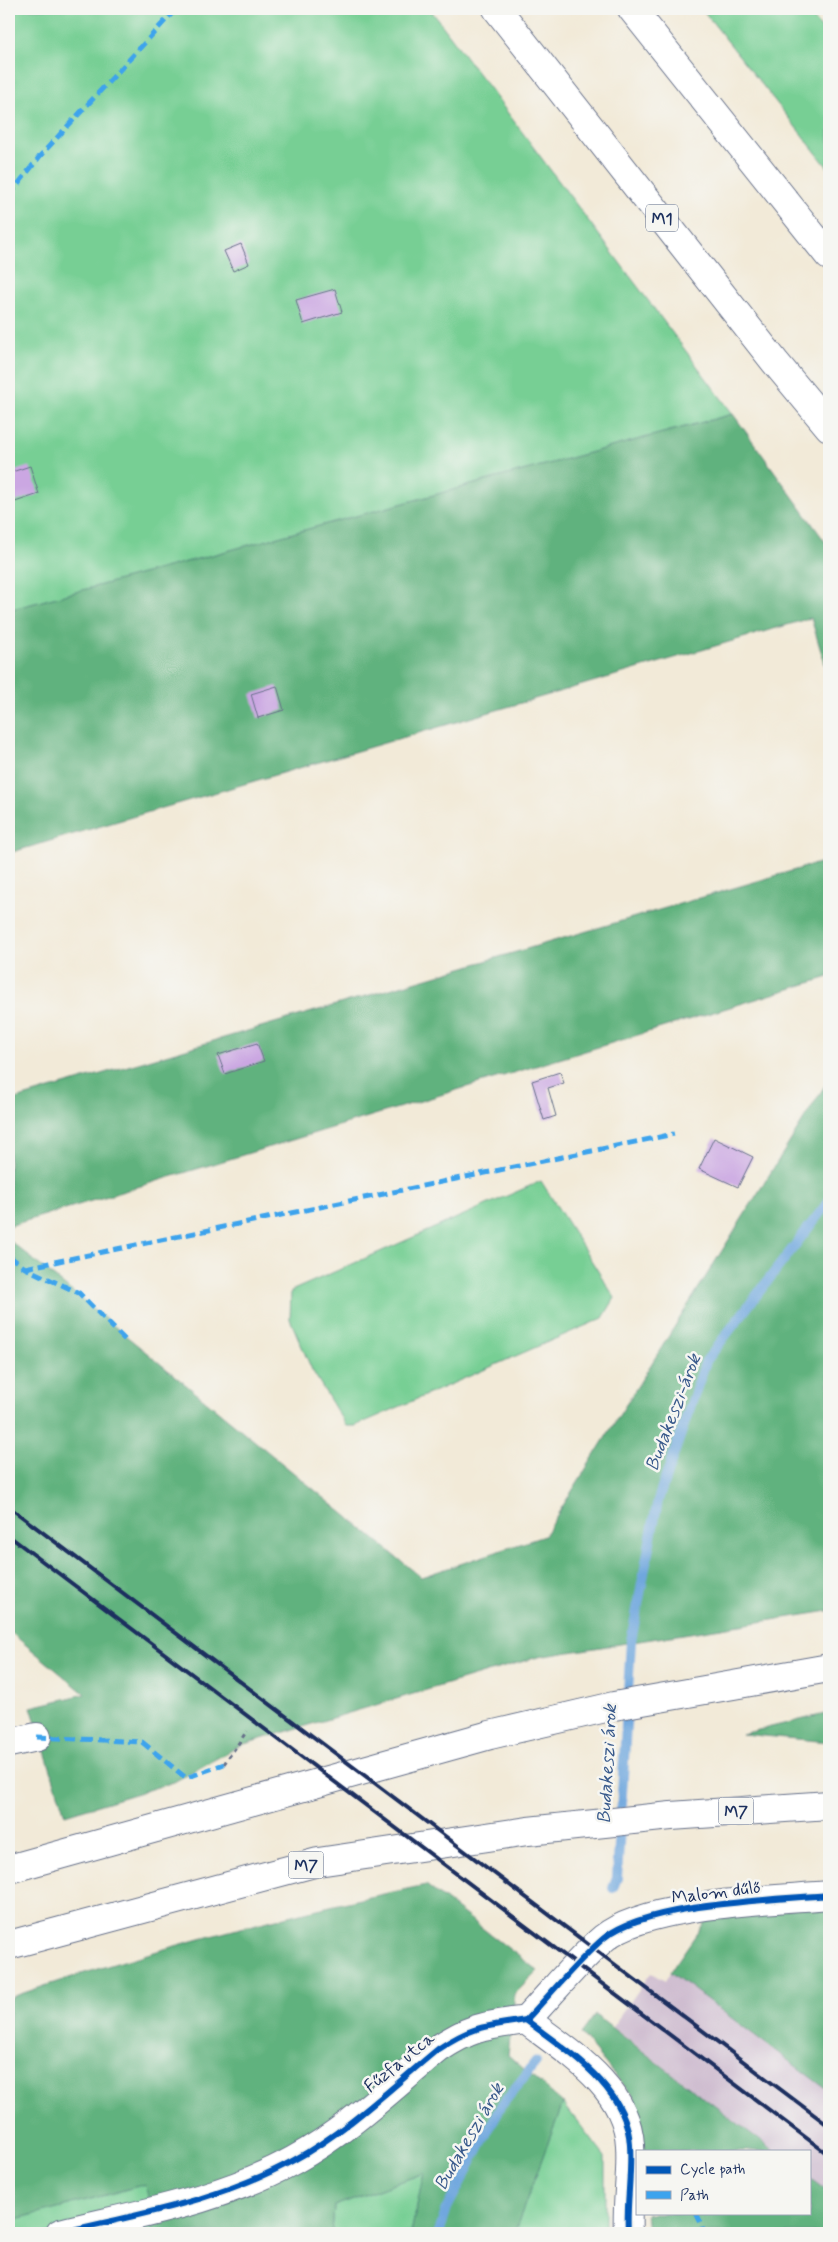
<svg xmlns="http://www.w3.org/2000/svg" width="838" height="2242" font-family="Mynerve,sans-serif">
<rect width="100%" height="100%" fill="#f6f6f2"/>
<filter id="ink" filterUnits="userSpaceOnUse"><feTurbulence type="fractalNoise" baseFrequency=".02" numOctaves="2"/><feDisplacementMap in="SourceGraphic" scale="10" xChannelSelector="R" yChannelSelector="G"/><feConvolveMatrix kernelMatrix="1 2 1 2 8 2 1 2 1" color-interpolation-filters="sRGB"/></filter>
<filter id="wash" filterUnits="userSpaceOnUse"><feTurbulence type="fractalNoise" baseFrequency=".0096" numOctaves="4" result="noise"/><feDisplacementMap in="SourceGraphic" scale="20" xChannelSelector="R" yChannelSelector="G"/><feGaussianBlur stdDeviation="1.12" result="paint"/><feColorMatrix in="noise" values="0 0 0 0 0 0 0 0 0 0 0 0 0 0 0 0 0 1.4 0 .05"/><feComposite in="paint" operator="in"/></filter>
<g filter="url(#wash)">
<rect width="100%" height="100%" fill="#f2ead8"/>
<path fill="#cfbdd0" d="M670,1972l159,119v101l-20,-15v-26h-35l-162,-124 39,-54 14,8z"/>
<g fill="#77cf94" stroke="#497f79">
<path d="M9,9h421l303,405 -724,196z"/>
<path d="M702,9h103l24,28v132z"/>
<path d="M541,1181l74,117 -12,20 -248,108h-9l-34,-56 -22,-51 1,-28z"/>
<path d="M563,2103l42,54v76h-91z"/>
<path d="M424,2173l-13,60h-79l2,-27z"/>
<path d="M146,2184l7,49h-144v-12z"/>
</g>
<g fill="#61b27e" stroke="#3e706e">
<path d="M733,414l96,133v131l-18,-60 -802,235v-243z"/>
<path d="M829,860v117l-820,249v-125z"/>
<path d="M829,1079v532l-291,46 -297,88 -67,37 -109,33 -34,-108 54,-13 -76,-63v-391l412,337 123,-41z"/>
<path d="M829,1713v29l-87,-8z"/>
<path d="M426,1885l112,86 -23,23 -7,61 55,48 -49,130h-103l13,-60 -90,33 -2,27h-179l-7,-49 -137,37v-223c136,-47 276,-84 417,-113z"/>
<path d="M829,1904v187l-159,-119 36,-52z"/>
<path d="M595,2015l179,136h-134l-6,-53 -53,-64z"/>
<path d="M809,2177l20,15v41h-181l-2,-20h163z"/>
</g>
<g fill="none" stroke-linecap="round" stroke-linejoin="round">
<g stroke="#6fa7de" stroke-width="10">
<path d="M613,1888l4,-10 14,-237 27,-141 48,-139 123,-160"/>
<path d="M439,2233l8,-25 54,-102 35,-44"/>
</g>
</g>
<g id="blocks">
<g fill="#cba7e2">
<path d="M241,244l8,20 -16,7 -9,-20z"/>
<path d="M335,289l7,23 -39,12 -7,-24z"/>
<path d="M30,466l9,28 -30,10v-31z"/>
<path d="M277,686l7,24 -26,8 -7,-24z"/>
<path d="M257,1043l7,18 -39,13 -7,-19z"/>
<path d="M560,1072l4,11 -16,5 8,28 -12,4 -12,-39z"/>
<path d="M714,1138l39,19 -15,30 -39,-18z"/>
</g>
</g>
</g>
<g filter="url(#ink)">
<use href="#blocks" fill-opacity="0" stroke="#667089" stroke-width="1"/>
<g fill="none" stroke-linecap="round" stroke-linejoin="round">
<g stroke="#667089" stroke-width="30">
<g id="minor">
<path d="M9,1743l28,-6"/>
<path d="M526,2020c24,-25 52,-60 78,-82 42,-35 170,-38 225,-43"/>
<path d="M60,2233c79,-19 162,-33 234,-73 53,-29 98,-73 144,-111 34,-23 48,-23 88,-29 42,32 101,67 104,125 2,30 -4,59 -2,88"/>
</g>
</g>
<g stroke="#667089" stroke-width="30">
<g id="highway">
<path d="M497,9l278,353 54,65"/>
<path d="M632,9l197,247"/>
<path d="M9,1869l481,-134 124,-29 215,-38"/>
<path d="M9,1945l309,-83 210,-31 143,-15 158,-11"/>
</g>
</g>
<path stroke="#667089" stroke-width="3" stroke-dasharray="4 4" stroke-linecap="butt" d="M224,1764l23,-33"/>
<use href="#minor" stroke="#fff" stroke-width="28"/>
<use href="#highway" stroke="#fff" stroke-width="28"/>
<g stroke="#1b2f5e" stroke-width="4">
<path d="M9,1507l820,619"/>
<path d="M9,1536l820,619"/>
</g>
<g stroke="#3da3ed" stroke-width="5" stroke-dasharray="10 5" stroke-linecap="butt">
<path d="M9,196l31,-40 136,-147"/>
<path d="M9,1256l16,12 54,25 49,50"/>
<path d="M25,1268l649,-134"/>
<path d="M37,1737l105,5 44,36 38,-14"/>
<path d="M696,2213l6,12 1,8"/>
</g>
<g stroke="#f6f6f2" stroke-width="9">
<g id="cycleway">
<path d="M526,2020c24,-25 52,-60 78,-82 42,-35 170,-38 225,-43"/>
<path d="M60,2233c79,-19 162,-33 234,-73 53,-29 98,-73 144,-111 34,-23 48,-23 88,-29 42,32 101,67 104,125 2,30 -4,59 -2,88"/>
</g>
</g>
<use href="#cycleway" stroke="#0057b8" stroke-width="6"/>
</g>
</g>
<g text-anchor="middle" stroke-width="5" stroke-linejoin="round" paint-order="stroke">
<g fill="#f6f6f2" stroke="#5d6b8a" stroke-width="1">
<rect x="646" y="204.5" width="32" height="27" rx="4"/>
<rect x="718.5" y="1797.5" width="35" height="27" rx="4"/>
<rect x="288.5" y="1851.5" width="35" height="27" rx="4"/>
</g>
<g font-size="16" font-weight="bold" fill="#1b2f5e">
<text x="662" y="224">M1</text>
<text x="736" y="1817">M7</text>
<text x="306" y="1871">M7</text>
</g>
<g font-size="18" fill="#1b2f5e" stroke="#f6f6f2">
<text transform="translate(716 1892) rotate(-7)" y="6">Malom dűlő</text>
<text transform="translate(399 2062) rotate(-39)" y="6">Fűzfa utca</text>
</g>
<g font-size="19" font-style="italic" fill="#38598b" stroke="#f6f6f2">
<text transform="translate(672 1412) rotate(-69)" y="7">Budakeszi-árok</text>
<text transform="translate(606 1764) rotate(-87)" y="7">Budakeszi árok</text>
<text transform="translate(468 2136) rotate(-60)" y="7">Budakeszi árok</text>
</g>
</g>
<rect width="838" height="2242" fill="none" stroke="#f6f6f2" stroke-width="30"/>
<rect x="636" y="2150" width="175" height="65" fill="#f6f6f2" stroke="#9ea6b7"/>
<rect x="646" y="2166" width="25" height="8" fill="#0057b8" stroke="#9ea6b7"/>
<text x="680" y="2174" font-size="15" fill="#1b2f5e">Cycle path</text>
<rect x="646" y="2191" width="25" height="8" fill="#3da3ed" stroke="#9ea6b7"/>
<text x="680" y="2200" font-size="15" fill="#1b2f5e">Path</text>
</svg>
